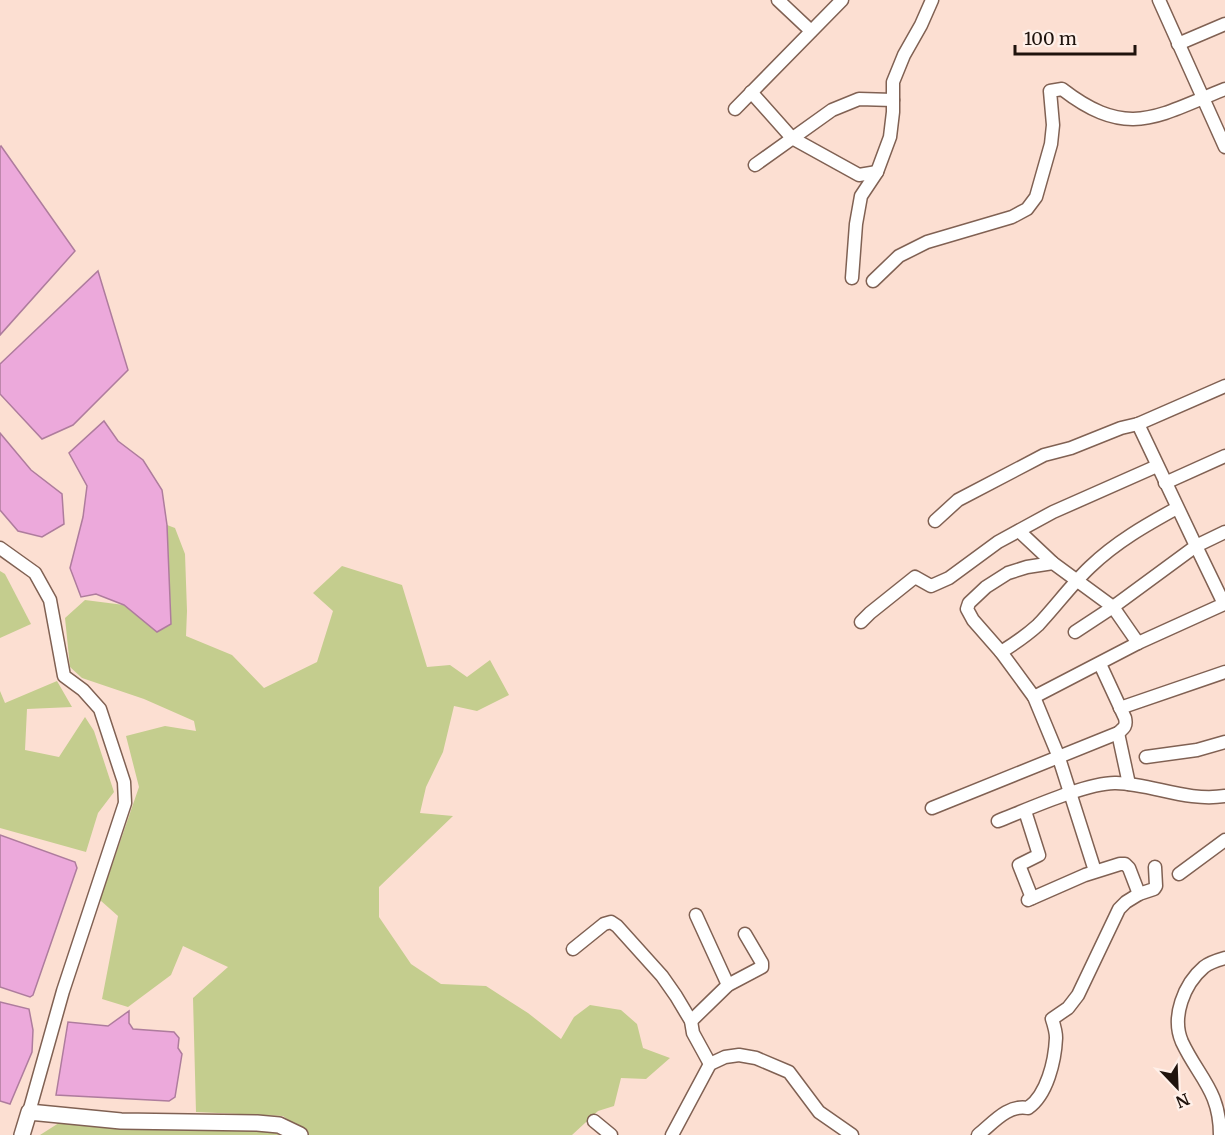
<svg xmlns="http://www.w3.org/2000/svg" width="1225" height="1135" font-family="Merriweather,serif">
<rect width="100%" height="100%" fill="#fcdfd2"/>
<g fill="#c4cd8e">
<path d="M167,525l8,3 10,26 2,57 -1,25 46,19 32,33 53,-26 16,-51 -20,-18 29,-27 60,19 25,82 23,-2 17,12 23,-17 19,35 -32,16 -23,-5 -11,46 -17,35 -6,26 33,3 -74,71v30l32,47 30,20 45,2 42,27 33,26 13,-22 16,-12 31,5 16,14 6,24 27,10 -24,21 -25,-1 -7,28 -16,5 -26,24h-264l-25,-19 -87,-4 -3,-114 35,-31 -45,-21 -12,29 -43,32 -26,-8 16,-83 -18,-16 39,-113 -13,-51 39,-10 31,5 -2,-10 -50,-22 -62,-21 -12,-11 -5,-49 20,-18 39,5 33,27 14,-8z"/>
<path d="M0,571l5,3 26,50 -31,14z"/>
<path d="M57,681l15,26 -45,2 -2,41 34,7 26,-40 9,14 20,61 -16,21 -12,39 -86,-24v-137l5,12z"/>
<path d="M62,1121l98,8 54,-4 57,5 8,5h-239z"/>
</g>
<g fill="#eca9db" stroke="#ae7c9d" stroke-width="1.5">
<path d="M1,146l74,105 -75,84v-188z"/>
<path d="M98,271l30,99 -55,55 -31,14 -42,-45v-30z"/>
<path d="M104,421l14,20 25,19 19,30 5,35 4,99 -14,8 -33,-27 -28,-11 -15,3 -11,-29 13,-51 4,-31 -18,-33z"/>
<path d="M0,433l31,37 31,24 2,30 -22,13 -24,-6 -18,-21z"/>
<path d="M0,835l75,27 2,6 -44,127 -3,2 -30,-10z"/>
<path d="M0,1002l29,7 4,21 -1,22 -22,52 -10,-3z"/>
<path d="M129,1011v12l4,6 41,3 5,6 -1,10 4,6 -7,43 -6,4 -113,-6 12,-73 40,4z"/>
</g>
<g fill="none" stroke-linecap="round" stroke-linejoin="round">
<g stroke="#806153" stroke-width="15">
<g id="minor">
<path d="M778,0l33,31"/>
<path d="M1159,0l66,147"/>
<path d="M1178,44l47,-20"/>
<path d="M751,92l41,46 67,37 18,-3"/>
<path d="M735,109l107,-109"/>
<path d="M755,165l77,-55 27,-11 34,1"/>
<path d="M852,278l4,-54 5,-28 16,-24 13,-35 3,-25v-30l11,-27 17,-30 11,-25"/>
<path d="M873,281l26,-25 28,-14 85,-25 15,-8 9,-12 15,-53 2,-19 -3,-34 12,-2c66,51 95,27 163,0"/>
<path d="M1165,483l60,-27"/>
<path d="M935,521l23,-21 86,-45 27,-7 50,-20 17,-4 87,-38"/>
<path d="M1019,531l34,32 60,44 25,36"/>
<path d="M0,548l35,25 15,27 14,76 19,14 17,19 24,73 1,21 -62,188 -34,121"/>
<path d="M1053,563l-26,4 -19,6 -22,14 -17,16 -2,6 6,11 28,32 33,45 24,58 37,116"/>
<path d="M861,622l9,-9 45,-36 16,9 18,-8 49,-36 55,-30 104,-46"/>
<path d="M1075,632l38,-25 83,-61 -58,-122"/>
<path d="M1001,652c13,-8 26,-17 37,-27 18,-19 33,-40 52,-58 26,-25 56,-42 87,-59"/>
<path d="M1034,697l104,-54 86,-39 -28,-58 29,-14"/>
<path d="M1120,708l105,-36"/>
<path d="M1118,733l11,51"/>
<path d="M1146,757l51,-7 28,-8"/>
<path d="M932,808l186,-75c6,-5 9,-7 7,-15l-25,-54"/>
<path d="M1025,811l14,44 -20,10 13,33"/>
<path d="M998,821c28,-11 90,-39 118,-38 37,1 71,19 109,13"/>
<path d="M1179,874l46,-34"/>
<path d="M1028,900l57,-25 35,-11h5l4,4 10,26"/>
<path d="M696,915l32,70"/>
<path d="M573,949l31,-25 7,-2 6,4 45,50 14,20 15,25 2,12 17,31"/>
<path d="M691,1021l37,-36 34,-18v-4l-17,-29"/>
<path d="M594,1121l17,14"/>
<path d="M672,1135l38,-71 15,-7 14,-2 17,3 33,14 30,40 33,23"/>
<path d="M978,1135c15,-12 30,-31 50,-27 19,-13 27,-47 28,-70 0,-6 -2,-13 -4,-19l16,-11 10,-13 41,-86 7,-7 13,-8 15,-5 2,-3 -1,-19"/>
<path d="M1220,1135c0,-44 -21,-57 -38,-93 -11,-25 2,-58 22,-75 5,-4 14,-7 21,-9"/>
</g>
</g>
<g stroke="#806153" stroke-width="18">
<path id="major" d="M22,1135l7,-23 92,9 136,2 22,2 21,10"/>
</g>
<use href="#minor" stroke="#fff" stroke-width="12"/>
<use href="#major" stroke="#fff" stroke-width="15"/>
</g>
<g transform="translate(1177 1087) rotate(157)" stroke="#fff0e9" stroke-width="4.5" paint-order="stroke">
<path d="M0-4.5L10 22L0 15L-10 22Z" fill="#1f130d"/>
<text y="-9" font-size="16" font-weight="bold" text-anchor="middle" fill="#1f130d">N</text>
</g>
<path d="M1015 45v9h120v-9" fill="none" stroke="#1f130d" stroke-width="3"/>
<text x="1024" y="45" font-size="18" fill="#1f130d" stroke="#fff0e9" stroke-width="4.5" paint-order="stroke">100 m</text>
</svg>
